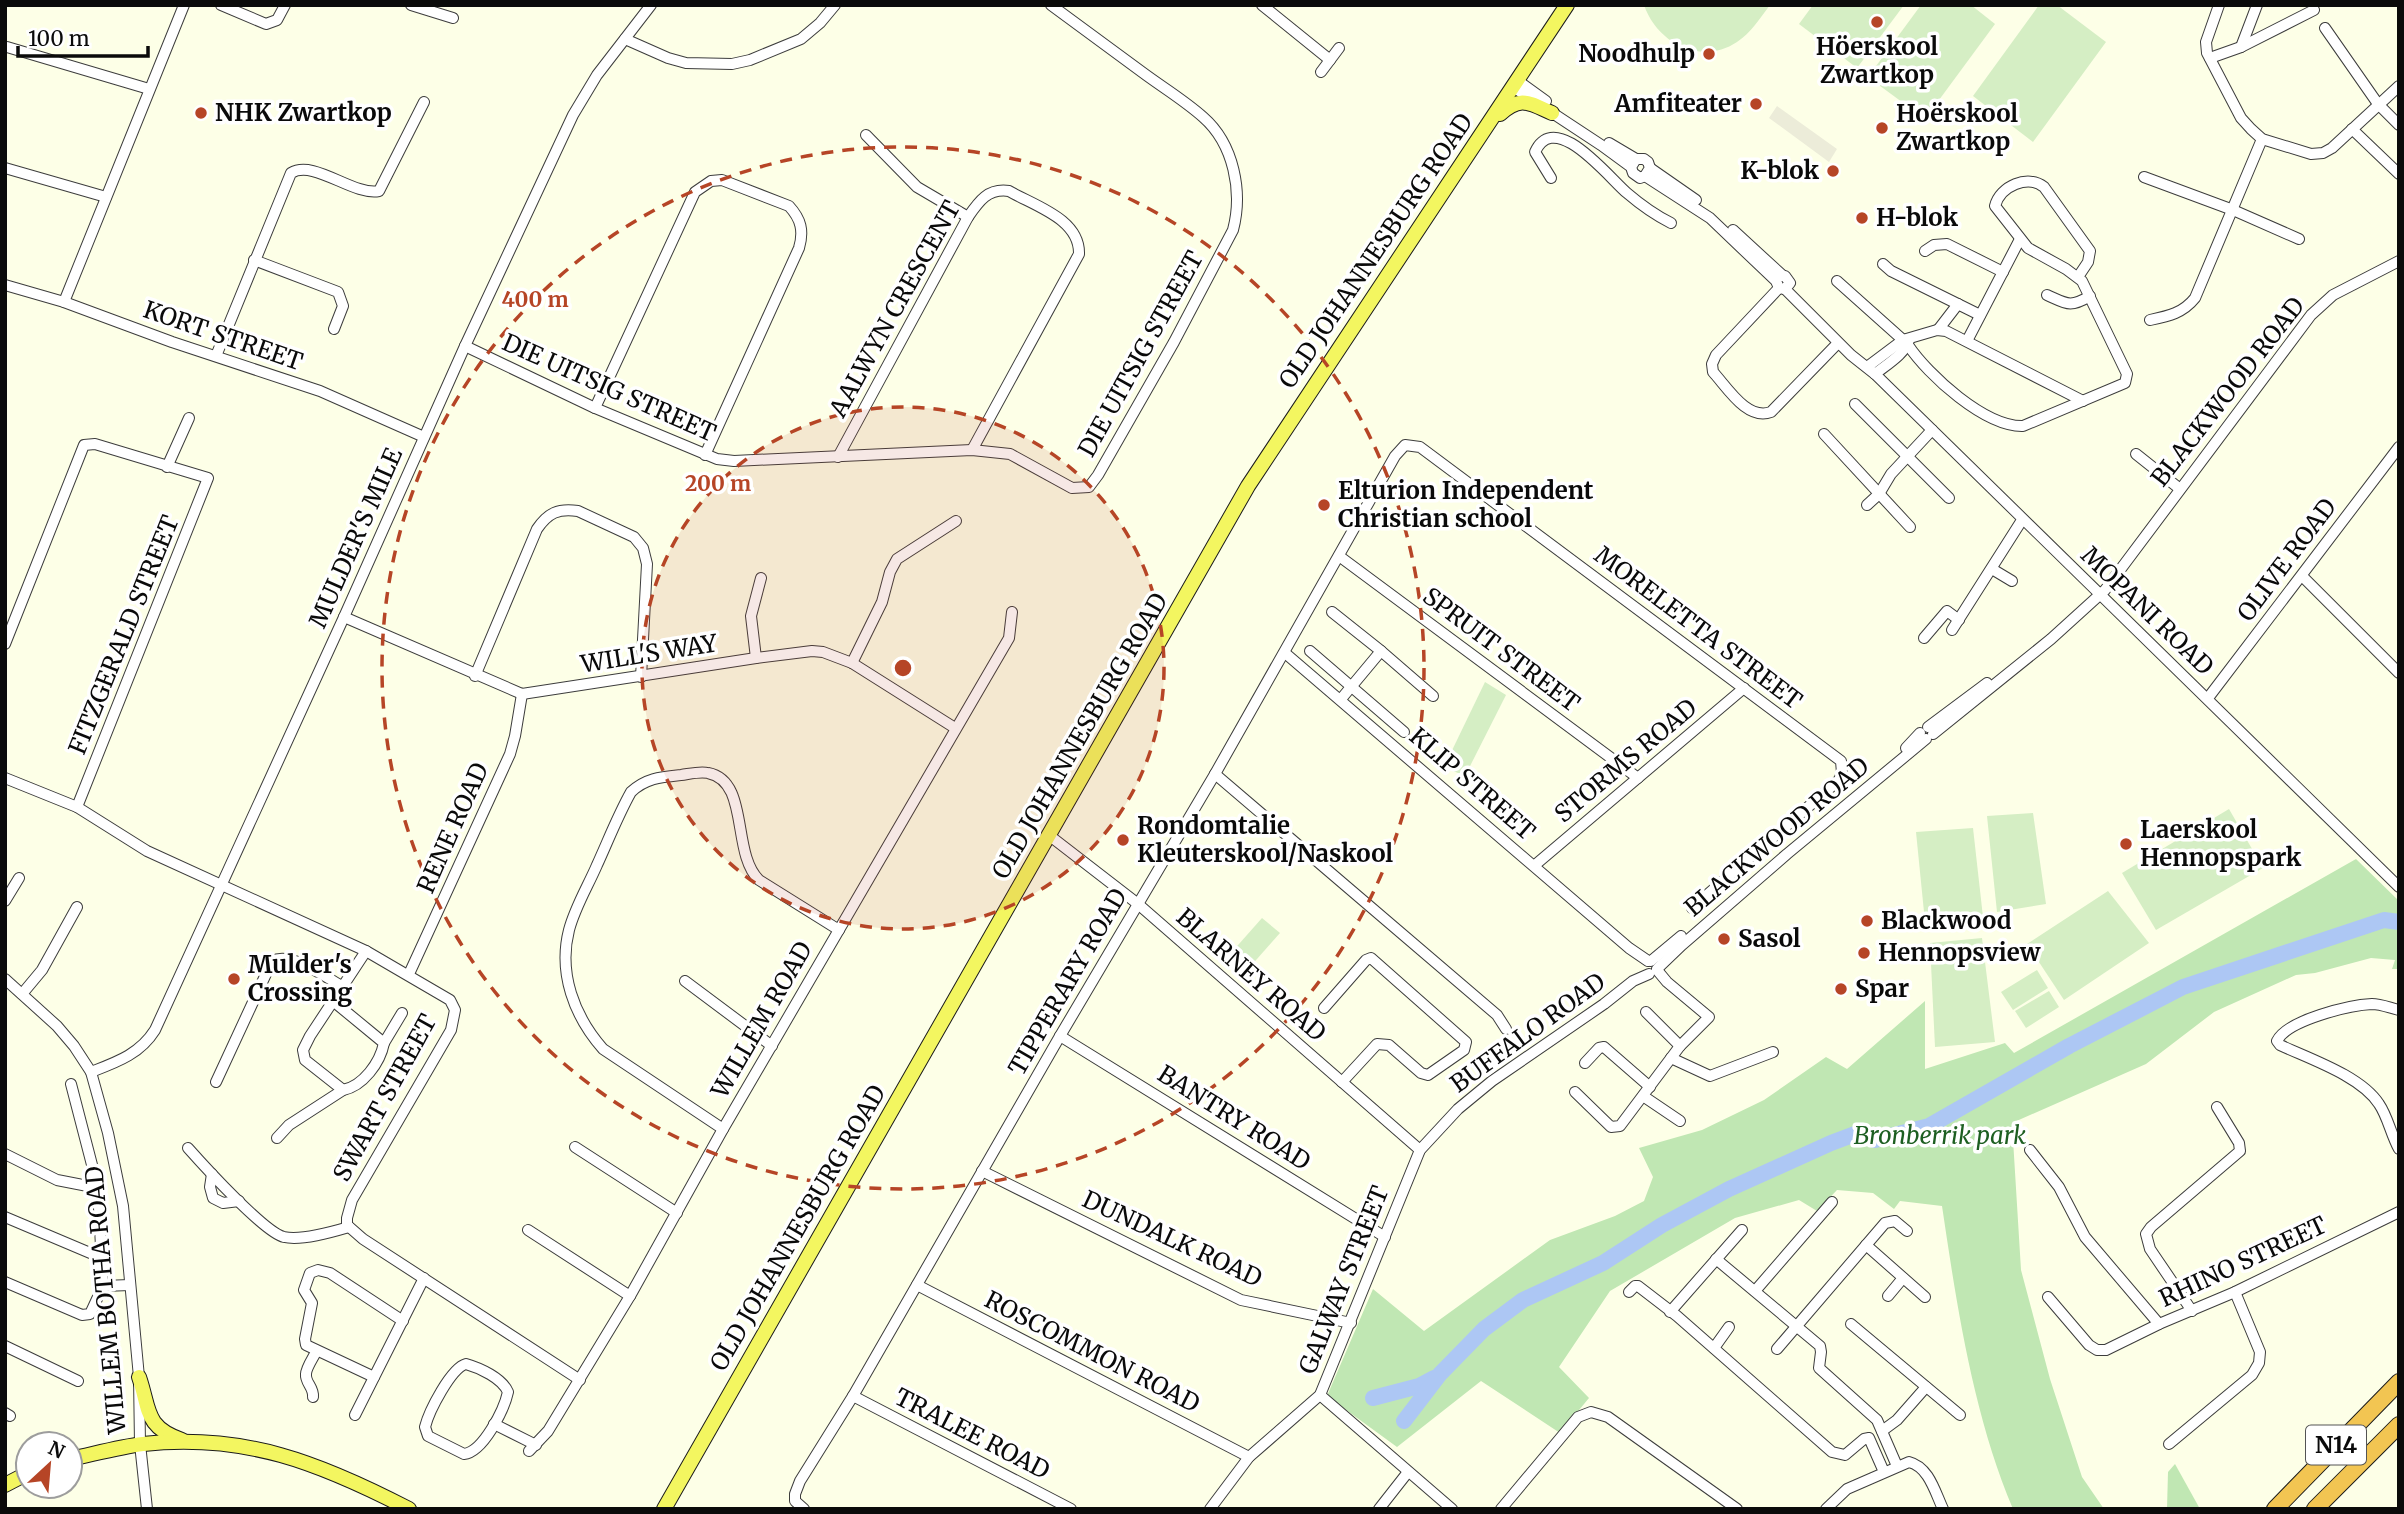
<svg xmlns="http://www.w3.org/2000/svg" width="2404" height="1514" font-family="Merriweather,serif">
<rect width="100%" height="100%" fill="#fdffe7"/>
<g fill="#c0e7b3">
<path d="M2356,859l43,42v68h-7l3,-9 -24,-2 -56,15 -19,2 -82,37 -68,52 -134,59 9,147 29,109 32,98 22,32h-91c-40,-95 -56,-202 -71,-303l-42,-5 -6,8 -21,-16 -36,-3 -20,21 -18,-11 -64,18 -125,73 -51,76 30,31 -29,35 -79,-52 -84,66 -70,-51 46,-107 51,42 126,-91 65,-24 29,-15 9,-24 -14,-29 63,-18 62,-30 62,-43 21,12 78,-68v68l80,-26 9,10z"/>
<path d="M2175,1464l25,45h-33l1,-37z"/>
</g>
<g fill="#d5eec4">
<path d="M1644,5h126c-10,13 -19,28 -33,37 -36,24 -80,1 -93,-37z"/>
<path d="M1813,5h91l-47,63 -58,-44z"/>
<path d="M1921,5h50l24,19 -70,95 -57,-42z"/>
<path d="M2039,5h18l49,37 -73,100 -60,-46z"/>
<path d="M1485,682l21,13 -41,81 -21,-9z"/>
<path d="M2229,809l34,59 -107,62 -34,-57z"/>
<path d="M2033,813l13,91 -49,8 -10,-96z"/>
<path d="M1973,828l11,98 -58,6 -10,-100z"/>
<path d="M2108,891l41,52 -85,57 -37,-56z"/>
<path d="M1262,918l18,15 -31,35 -18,-15z"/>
<path d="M1982,938l13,104 -60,5 -5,-104z"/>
<path d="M2037,970l11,18 -35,22 -12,-18z"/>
<path d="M2049,991l10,16 -33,21 -11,-17z"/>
</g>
<path fill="#ececd9" d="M1777,106l60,43 -8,13 -60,-44z"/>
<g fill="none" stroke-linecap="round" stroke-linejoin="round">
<g stroke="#adc7f4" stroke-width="16">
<path d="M1373,1398l46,-12 15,-8"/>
<path d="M1404,1421l36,-47 44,-45 39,-29 80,-37 59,-38 67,-36 102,-46 24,-9 20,6 54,-14 140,-80 114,-59 201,-67 15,2"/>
</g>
<g stroke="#3d3d3d" stroke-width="12">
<g id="minor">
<path d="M221,5l45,19 11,-4 8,-15"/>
<path d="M411,5l42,13"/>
<path d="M1262,5l68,55"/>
<path d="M2219,5l-13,37 1,11 34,65 10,11 11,10 49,15 12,-1 9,-5 67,-62"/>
<path d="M2325,28l53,76 21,21"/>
<path d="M625,39l43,19 18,5 46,1 18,-4 51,-21 19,-16 15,-18"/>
<path d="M7,47l142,42"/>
<path d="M2241,47l16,-42"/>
<path d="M2210,58l31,-11 73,-37"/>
<path d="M1321,72l18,-24"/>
<path d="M1517,80l29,21"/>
<path d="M1513,87l88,58 30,22 2,6 7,5 5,-2 5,-8 -2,-6 -4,-3h-8l-5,8"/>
<path d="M2352,129l47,45"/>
<path d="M866,135l51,52 51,30"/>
<path d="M1609,143l27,16"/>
<path d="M5,168l101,29"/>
<path d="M1650,168l46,32"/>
<path d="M1645,176l65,42 66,63 3,7 6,1 5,-6 -5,-7h-6l-3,5"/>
<path d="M2144,177l89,33 66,29"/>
<path d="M1551,178l-16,-26c20,-44 74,26 92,41 14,12 28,22 44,30"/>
<path d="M1733,230l49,45"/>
<path d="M1925,251l9,-6 13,-1 56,28"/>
<path d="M254,260l84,32 5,14 -9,23"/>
<path d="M1883,264l8,7 89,44"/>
<path d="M1837,281l66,59"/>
<path d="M5,285l59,17 108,40 148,49 104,46"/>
<path d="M1779,288l-63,67 -4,9 1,8c14,15 34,49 58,40l67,-69"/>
<path d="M1785,289l66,66 24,19 524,513"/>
<path d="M2047,295c20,9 23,13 43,1"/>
<path d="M64,302l120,-297"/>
<path d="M2150,320c19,-4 33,-7 45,-22l67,-159"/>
<path d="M1938,330l20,-26"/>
<path d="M1967,341l53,-102"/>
<path d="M1908,345c20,30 77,82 115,81l102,-43 2,-9 -45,-93 -16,-12 -38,-21 -33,-42c5,-20 33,-32 49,-19l46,64 -2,11 -10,15"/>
<path d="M465,346l130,62 122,51 17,2 238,-11 38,4 62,34 17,-1 9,-12 76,-133 59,-112c10,-38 1,-86 -30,-113 -19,-17 -41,-30 -61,-45 -30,-22 -60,-44 -91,-67"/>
<path d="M216,356l75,-183c23,-14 62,23 88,18l45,-89"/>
<path d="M1867,367l36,-27 34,-10 9,1 137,70"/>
<path d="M1875,374c11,-9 30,-20 34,-34"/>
<path d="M1855,404l94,94"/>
<path d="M595,408l100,-216 16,-11 11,-1 67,26c12,13 15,25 10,42l-94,207"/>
<path d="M1824,434l86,93"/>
<path d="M2136,454l44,35"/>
<path d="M838,457l130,-240c11,-16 20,-29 41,-26 26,15 71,28 70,63l-107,196"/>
<path d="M167,467l22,-49"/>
<path d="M1867,505l12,-11 12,-20 41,-44"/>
<path d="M1339,556l299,222"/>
<path d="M1992,569l20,12"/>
<path d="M2302,576l97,97"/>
<path d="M1332,612l49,39 -40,48"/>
<path d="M344,617l178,77 234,-36 56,-7 11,1 29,11 103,65"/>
<path d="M1952,630l70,-110"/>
<path d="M1924,638l23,-27 12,9"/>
<path d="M5,644l79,-199 11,-1 113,34 -131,329"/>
<path d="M1310,651l94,81"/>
<path d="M1381,651l52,45"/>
<path d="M1285,653l344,295 19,13"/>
<path d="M756,658l-5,-42 10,-38"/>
<path d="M852,663l30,-61 8,-30 7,-13 59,-38"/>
<path d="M475,676l62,-147c11,-16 21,-21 41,-18l56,26 9,11 4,16 -6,113"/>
<path d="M2208,698l191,-251"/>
<path d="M1928,727l59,-44"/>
<path d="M1933,734l118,-95 54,-49 206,-275 22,-20 66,-34"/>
<path d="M1906,748l14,-15"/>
<path d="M1215,774l282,241 9,14"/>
<path d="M5,778l72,29 70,44 219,100 84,49 5,10 -4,20 -99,170 -5,18v7l16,14 217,141"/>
<path d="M1050,836l88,68 282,246"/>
<path d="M1535,865l209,-177"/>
<path d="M5,901l14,-23"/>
<path d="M1651,961l30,-25"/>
<path d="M1657,969l25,-24 105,-91 139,-115"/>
<path d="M409,974l101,-220 5,-18 7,-42"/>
<path d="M5,979l52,47 17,20 17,26 17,61 15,73 16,171 1,67 7,65"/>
<path d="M685,981l87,65"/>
<path d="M22,994l20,-24 35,-63"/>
<path d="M1324,1008l42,-48 5,-2 95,84 -2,8 -36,25 -7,-2 -32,-28 -12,-1 -35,38"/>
<path d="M2399,1010c-9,-2 -18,-6 -27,-6 -22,1 -85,16 -95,37l3,4c30,14 81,31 99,59 9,13 12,31 20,45"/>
<path d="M1646,1012l34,34"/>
<path d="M1060,1036l325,201"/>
<path d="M384,1043l18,-30"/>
<path d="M1671,1058l39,18 63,-24"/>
<path d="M1585,1063l14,-15 5,-1 46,40"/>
<path d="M91,1072c26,-10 49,-18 64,-42l189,-413 121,-271 108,-231 24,-40 54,-70"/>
<path d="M216,1082l56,-121c20,-10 53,16 71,26"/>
<path d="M343,1090l-38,-30 -2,-10 7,-14 56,-85"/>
<path d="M1575,1092l36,35 9,-1 60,-80 29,-29 -42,-35 -10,-12"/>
<path d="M1643,1096l37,25"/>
<path d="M723,1129l-120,-80c-29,-33 -45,-76 -34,-119 6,-23 19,-44 28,-65 11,-24 21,-50 34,-73 15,-14 30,-15 50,-17 8,-1 19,-4 27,-2 42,8 23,80 51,107l80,50"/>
<path d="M277,1138l12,-13 54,-35c20,-4 37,-27 41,-47l-51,-42"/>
<path d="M575,1147l102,66"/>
<path d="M188,1148c16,18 77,85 96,89 17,4 48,-5 65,-10"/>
<path d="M2030,1150l29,37 26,50 74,87"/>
<path d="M5,1154l52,26 41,8"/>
<path d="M982,1171l259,129 110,23"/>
<path d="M212,1174l-2,13 3,11 10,5 16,-2"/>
<path d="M5,1217l97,41"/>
<path d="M528,1230l102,66"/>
<path d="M1866,1245l59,52"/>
<path d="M1716,1259l104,87 1,6 -2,16 58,52 20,46"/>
<path d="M5,1282l77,33 8,-1 13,-28 -5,-98 -27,-104"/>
<path d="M917,1285l332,172"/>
<path d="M103,1286l27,-1"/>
<path d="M1755,1291l77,-89"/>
<path d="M1629,1292l6,-6h3l39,30 155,136 13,3 19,-16 5,-1 15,34"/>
<path d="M1888,1296l15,-18"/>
<path d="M2048,1297l41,48 8,5h9l53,-26 76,-32 164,-80"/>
<path d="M2192,1311l-42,-62 -4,-15 5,-7 89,-76 -1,-8 -22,-36"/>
<path d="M1670,1312l72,-82"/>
<path d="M1851,1324l109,91"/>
<path d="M5,1346l73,35"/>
<path d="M1714,1348l15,-21"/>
<path d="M1777,1349l108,-126 10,-2 12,10"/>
<path d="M466,1364c14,4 36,14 42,28 -4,18 -25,60 -44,62l-36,-18 -3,-9c4,-16 26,-59 41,-63z"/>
<path d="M374,1377l-68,-32 -1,-6 7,-36 -8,-13 6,-17 8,-3 12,3 73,48"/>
<path d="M1320,1395l132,114"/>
<path d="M853,1396l218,113"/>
<path d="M313,1397c1,-10 -8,-14 -7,-23 0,-6 7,-16 10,-22"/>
<path d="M5,1413l5,3"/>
<path d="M355,1415l69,-137"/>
<path d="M494,1424l42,21"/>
<path d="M1882,1431l15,-11 29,-33"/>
<path d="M2169,1444l83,-69 7,-12 1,-11 -25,-60"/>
<path d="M529,1451l19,-20 82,-135 93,-167 286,-491 3,-26"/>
<path d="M804,1509l-9,-8v-7l5,-13 53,-85 207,-360 155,-262 180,-318 10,-11 15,2 421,314 1,12 -3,7 -147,128"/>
<path d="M1210,1509l39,-52 71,-62 100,-245 38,-41 34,-28 112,-77 29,-23 16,-7"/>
<path d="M1379,1509l29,-37"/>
<path d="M1501,1509l77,-92 13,-5 17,5 129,92"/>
<path d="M1826,1509l21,-20 62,-27c20,5 26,30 34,47"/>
</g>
</g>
<g stroke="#1b1b1b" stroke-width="16">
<g id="major">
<path d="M1500,114c21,-19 29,-11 52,-1"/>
<path d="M139,1377c11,32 5,50 43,63"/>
<path d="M70,1459c24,-5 49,-12 73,-15 102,-11 177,19 266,65"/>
<path d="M5,1485l23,-12"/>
<path d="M664,1509l584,-1023 319,-481"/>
</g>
</g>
<g stroke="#1b1b1b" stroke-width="18">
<g id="highway">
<path d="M2275,1509l124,-127"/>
<path d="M2315,1509l84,-84"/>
</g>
</g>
<use href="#minor" stroke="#fff" stroke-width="10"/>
<use href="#major" stroke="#f3f660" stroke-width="14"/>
<use href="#highway" stroke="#f2c552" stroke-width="16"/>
</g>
<circle cx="903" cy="668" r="261" fill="#b64526" fill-opacity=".12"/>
<g fill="none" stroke="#b64526" stroke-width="3.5" stroke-dasharray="12 9">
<circle cx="903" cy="668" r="261"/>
<circle cx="903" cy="668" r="521"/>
</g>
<g fill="#b64526" stroke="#fff" stroke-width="2.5">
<circle cx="1877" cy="22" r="7"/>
<circle cx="1709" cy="54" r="7"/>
<circle cx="1756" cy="104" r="7"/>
<circle cx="201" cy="113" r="7"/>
<circle cx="1882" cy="128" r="7"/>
<circle cx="1833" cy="171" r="7"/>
<circle cx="1862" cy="218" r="7"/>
<circle cx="1324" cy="505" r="7"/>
<circle cx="1123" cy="840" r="7"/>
<circle cx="2126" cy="844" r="7"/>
<circle cx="1867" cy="921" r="7"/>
<circle cx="1724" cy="939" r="7"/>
<circle cx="1864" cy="953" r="7"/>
<circle cx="234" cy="979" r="7"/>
<circle cx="1841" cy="989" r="7"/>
</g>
<g text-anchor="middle" stroke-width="7" stroke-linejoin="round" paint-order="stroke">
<rect fill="#fff" stroke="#545454" stroke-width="2" x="2306" y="1425.5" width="60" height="39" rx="5"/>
<g font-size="23" font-weight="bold" fill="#0a0a0a">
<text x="2336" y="1453">N14</text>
</g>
<g font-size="24" font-weight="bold" fill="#0a0a0a" stroke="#fff" text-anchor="start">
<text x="1877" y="55" text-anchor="middle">Höerskool<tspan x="1877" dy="28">Zwartkop</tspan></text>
<text x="1695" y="62" text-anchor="end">Noodhulp</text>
<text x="1742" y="112" text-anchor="end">Amfiteater</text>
<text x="215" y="121">NHK Zwartkop</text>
<text x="1896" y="122">Hoërskool<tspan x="1896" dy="28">Zwartkop</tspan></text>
<text x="1819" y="179" text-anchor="end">K-blok</text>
<text x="1876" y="226">H-blok</text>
<text x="1338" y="499">Elturion Independent<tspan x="1338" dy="28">Christian school</tspan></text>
<text x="1137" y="834">Rondomtalie<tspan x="1137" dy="28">Kleuterskool/Naskool</tspan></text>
<text x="2140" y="838">Laerskool<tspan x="2140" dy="28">Hennopspark</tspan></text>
<text x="1881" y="929">Blackwood</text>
<text x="1738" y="947">Sasol</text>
<text x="1878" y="961">Hennopsview</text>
<text x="248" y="973">Mulder's<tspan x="248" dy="28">Crossing</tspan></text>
<text x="1855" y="997">Spar</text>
</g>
<g font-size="24" fill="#0a0a0a" stroke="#fff">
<text transform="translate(1376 251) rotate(-56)" y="8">OLD JOHANNESBURG ROAD</text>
<text transform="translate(895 309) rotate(-61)" y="8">AALWYN CRESCENT</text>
<text transform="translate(223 336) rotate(19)" y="8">KORT STREET</text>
<text transform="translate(1141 354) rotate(-61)" y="8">DIE UITSIG STREET</text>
<text transform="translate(609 388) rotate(24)" y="8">DIE UITSIG STREET</text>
<text transform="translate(2228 392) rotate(-52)" y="8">BLACKWOOD ROAD</text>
<text transform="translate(356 538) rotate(-66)" y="8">MULDER'S MILE</text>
<text transform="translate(2287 560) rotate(-53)" y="8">OLIVE ROAD</text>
<text transform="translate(2147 611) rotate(44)" y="8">MOPANI ROAD</text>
<text transform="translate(1698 628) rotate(37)" y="8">MORELETTA STREET</text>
<text transform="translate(124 635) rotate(-68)" y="8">FITZGERALD STREET</text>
<text transform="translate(1501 650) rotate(37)" y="8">SPRUIT STREET</text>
<text transform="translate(649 654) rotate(-9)" y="8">WILL'S WAY</text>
<text transform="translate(1080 736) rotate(-60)" y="8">OLD JOHANNESBURG ROAD</text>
<text transform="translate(1626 761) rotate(-40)" y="8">STORMS ROAD</text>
<text transform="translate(1472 784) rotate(41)" y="8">KLIP STREET</text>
<text transform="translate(453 828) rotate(-66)" y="8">RENE ROAD</text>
<text transform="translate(1777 837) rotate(-40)" y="8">BLACKWOOD ROAD</text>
<text transform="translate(1251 975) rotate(41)" y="8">BLARNEY ROAD</text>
<text transform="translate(1068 982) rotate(-60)" y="8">TIPPERARY ROAD</text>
<text transform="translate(762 1020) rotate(-60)" y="8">WILLEM ROAD</text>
<text transform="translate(1528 1033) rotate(-36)" y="8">BUFFALO ROAD</text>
<text transform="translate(385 1098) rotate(-61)" y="8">SWART STREET</text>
<text transform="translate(1234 1118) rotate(32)" y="8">BANTRY ROAD</text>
<text transform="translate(798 1228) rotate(-60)" y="8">OLD JOHANNESBURG ROAD</text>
<text transform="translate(1172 1239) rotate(25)" y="8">DUNDALK ROAD</text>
<text transform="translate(2243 1262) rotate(-25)" y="8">RHINO STREET</text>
<text transform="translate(1344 1280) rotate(-68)" y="8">GALWAY STREET</text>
<text transform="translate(106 1300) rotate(-95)" y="8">WILLEM BOTHA ROAD</text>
<text transform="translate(1092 1352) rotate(27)" y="8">ROSCOMMON ROAD</text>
<text transform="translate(972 1434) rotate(27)" y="8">TRALEE ROAD</text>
</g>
<g font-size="24" font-style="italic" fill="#1d5f21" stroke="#fff">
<text x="1940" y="1144">Bronberrik park</text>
</g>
</g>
<circle cx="903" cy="668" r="10" fill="#b64526" stroke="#fff" stroke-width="3.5"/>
<g font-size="21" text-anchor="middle" font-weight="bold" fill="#b64526" stroke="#fff" stroke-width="7" stroke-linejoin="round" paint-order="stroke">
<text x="535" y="307">400 m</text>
<text x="718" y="491">200 m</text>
</g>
<rect width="2404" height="1514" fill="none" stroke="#0a0a0a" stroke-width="14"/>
<g transform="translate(49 1465) rotate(26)"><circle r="33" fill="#ffffff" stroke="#9d9d9d" stroke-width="2"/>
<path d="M0-5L12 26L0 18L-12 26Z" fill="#b64526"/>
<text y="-10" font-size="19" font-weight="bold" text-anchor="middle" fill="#0a0a0a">N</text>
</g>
<path d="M18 46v10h130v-10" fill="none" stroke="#0a0a0a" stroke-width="3.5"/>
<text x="28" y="46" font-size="21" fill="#0a0a0a" stroke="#ffffff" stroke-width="5" paint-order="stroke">100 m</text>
</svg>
